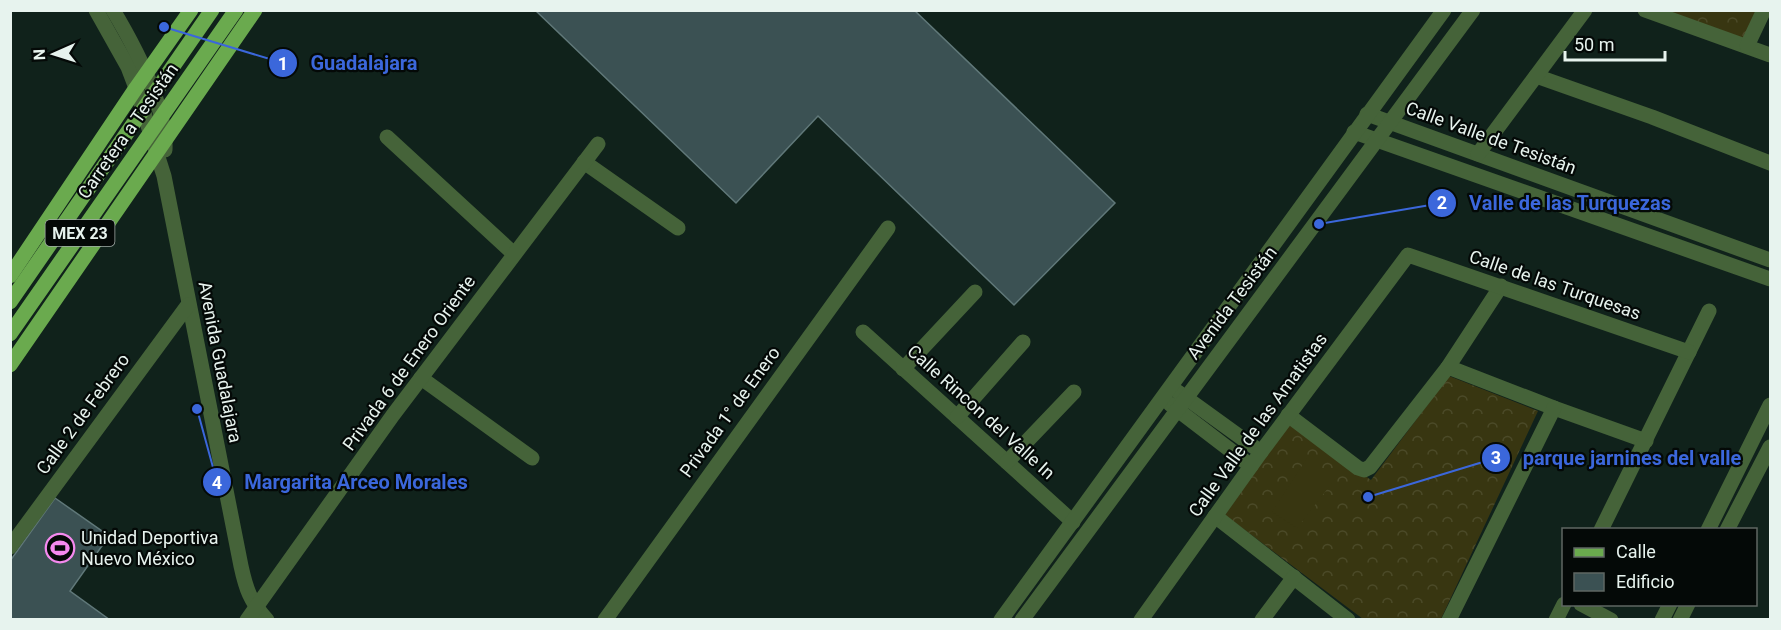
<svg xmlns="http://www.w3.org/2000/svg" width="1781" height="630" font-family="Roboto,sans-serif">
<defs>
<pattern id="forest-crowns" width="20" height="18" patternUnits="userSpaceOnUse" patternTransform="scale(1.5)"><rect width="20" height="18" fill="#383611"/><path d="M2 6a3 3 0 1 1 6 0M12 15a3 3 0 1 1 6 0" fill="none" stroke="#4b4a28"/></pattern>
</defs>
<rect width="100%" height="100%" fill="#10221b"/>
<g fill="url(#forest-crowns)">
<path d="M1665,11h95l-15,30z"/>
<path d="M1449,376l89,35 -97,208h-78l-138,-104 64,-94 82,59z"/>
</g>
<path fill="#383611" d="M1307,458l28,21 -38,49 -25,-16z"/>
<g fill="#3b5153" stroke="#607879" stroke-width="1.5">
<path d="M535,10h379l201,193 -101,102 -196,-189 -82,87z"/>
<path d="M55,498l54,38 -39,55 40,29h-100v-59z"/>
</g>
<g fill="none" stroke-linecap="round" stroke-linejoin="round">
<g stroke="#456339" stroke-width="15">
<path d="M96,10l32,57 8,21 28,88 77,390c5,23 9,35 26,54"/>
<path d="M113,10c22,37 54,97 52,140"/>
<path d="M1645,10l125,45"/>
<path d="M1747,46l17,-36"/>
<path d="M1536,76l116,41 118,46"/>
<path d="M1367,114l403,146"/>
<path d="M1354,132l416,147"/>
<path d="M387,137l127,117"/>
<path d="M1478,154l107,-144"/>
<path d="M584,162l94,66"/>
<path d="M863,332l210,190"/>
<path d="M1448,367l106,41 92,33"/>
<path d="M903,369l72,-77"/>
<path d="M421,378l111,80"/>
<path d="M1178,392l83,60"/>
<path d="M1170,404l81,62"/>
<path d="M1288,415l70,53 6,2 6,-3 78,-100 53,-81"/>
<path d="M957,417l66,-75"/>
<path d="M1007,462l67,-70"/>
<path d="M1215,516l133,104"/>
<path d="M1601,530l108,-219"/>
<path d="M1708,530l62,-125"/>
<path d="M1727,530l43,-83"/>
<path d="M10,547l178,-242"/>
<path d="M1581,604l30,16"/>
<path d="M247,620l146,-205 205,-271"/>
<path d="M605,620l283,-392"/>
<path d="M1001,620l443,-610"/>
<path d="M1022,620l451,-610"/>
<path d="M1141,620l120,-168 147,-197 281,97"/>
<path d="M1262,620l32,-43"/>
<path d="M1449,620l105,-212"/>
<path d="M1556,620l8,-16"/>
<path d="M1662,620l8,-16"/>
<path d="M1680,620l8,-16"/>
</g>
<g stroke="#6aaa4e" stroke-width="15">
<path d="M10,276l126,-188 55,-78"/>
<path d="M10,302l202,-292"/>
<path d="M10,334l226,-324"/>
<path d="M10,365l245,-355"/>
</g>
</g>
<defs>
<g id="stadium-ring" transform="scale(1.5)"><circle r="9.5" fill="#040907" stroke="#f589ee" stroke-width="1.5"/><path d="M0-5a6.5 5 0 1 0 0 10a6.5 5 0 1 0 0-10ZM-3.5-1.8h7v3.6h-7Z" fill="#f589ee"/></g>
</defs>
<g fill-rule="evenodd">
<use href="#stadium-ring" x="60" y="548"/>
</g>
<g text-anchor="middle" stroke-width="4.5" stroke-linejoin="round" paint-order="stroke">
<rect fill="#040907" stroke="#a3ada9" stroke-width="1.5" x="45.5" y="220" width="69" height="26" rx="4.5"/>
<g font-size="16" font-weight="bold" fill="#e7f3ee">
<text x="80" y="239">MEX 23</text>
</g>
<g font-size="18" fill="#e7f3ee" stroke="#040907">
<text transform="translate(128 131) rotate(-55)" y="6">Carretera a Tesistán</text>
<text transform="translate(1491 138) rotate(20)" y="6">Calle Valle de Tesistán</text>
<text transform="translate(1555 285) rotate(19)" y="6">Calle de las Turquesas</text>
<text transform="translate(1232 303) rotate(-53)" y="6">Avenida Tesistán</text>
<text transform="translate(220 362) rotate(79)" y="6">Avenida Guadalajara</text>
<text transform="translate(409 363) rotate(-54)" y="6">Privada 6 de Enero Oriente</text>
<text transform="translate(730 412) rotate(-54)" y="6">Privada 1° de Enero</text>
<text transform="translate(981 412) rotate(42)" y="6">Calle Rincon del Valle In</text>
<text transform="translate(83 414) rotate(-54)" y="6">Calle 2 de Febrero</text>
<text transform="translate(1258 425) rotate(-54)" y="6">Calle Valle de las Amatistas</text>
</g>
<g font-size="18" fill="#e7f3ee" stroke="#040907" text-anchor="start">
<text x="81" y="544">Unidad Deportiva<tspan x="81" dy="21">Nuevo México</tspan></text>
</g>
</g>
<path fill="none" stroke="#3b67db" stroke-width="2" d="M164 27L283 63M1319 224L1442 203M1368 497L1496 458M197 409L217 482"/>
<g fill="#3b67db" stroke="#040907" stroke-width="2">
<circle cx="164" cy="27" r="6"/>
<circle cx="1319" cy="224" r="6"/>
<circle cx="1368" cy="497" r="6"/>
<circle cx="197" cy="409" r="6"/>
<circle cx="283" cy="63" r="15"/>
<circle cx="1442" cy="203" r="15"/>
<circle cx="1496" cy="458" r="15"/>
<circle cx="217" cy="482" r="15"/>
</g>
<g font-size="18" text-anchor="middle" font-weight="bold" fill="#fff">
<text x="283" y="70">1</text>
<text x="1442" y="209">2</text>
<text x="1496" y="464">3</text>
<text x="217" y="489">4</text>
</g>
<g font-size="20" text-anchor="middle" font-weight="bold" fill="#3b67db" stroke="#040907" stroke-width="4.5" stroke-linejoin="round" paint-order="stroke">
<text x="364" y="70">Guadalajara</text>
<text x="1570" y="210">Valle de las Turquezas</text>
<text x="1632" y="465">parque jarnines del valle</text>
<text x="356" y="489">Margarita Arceo Morales</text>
</g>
<rect width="1781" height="630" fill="none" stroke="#e7f3ee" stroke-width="24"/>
<rect x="1562" y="528" width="195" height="78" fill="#040907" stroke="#5f6763" stroke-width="1.5"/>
<rect x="1574" y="548" width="30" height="9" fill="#6aaa4e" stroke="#5f6763" stroke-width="1.5"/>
<text x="1616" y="558" font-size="18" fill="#e7f3ee">Calle</text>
<rect x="1574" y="573" width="30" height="18" fill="#3b5153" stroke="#5f6763" stroke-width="1.5"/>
<text x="1616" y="588" font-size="18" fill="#e7f3ee">Edificio</text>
<g transform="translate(54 54) rotate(267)" stroke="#040907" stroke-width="4.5" paint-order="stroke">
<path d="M0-4.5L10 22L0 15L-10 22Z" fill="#e7f3ee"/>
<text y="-9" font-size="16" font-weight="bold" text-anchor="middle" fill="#e7f3ee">N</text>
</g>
<path d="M1565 51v9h100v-9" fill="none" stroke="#e7f3ee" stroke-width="3"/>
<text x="1574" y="51" font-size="18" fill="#e7f3ee" stroke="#040907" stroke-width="4.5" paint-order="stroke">50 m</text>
</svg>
